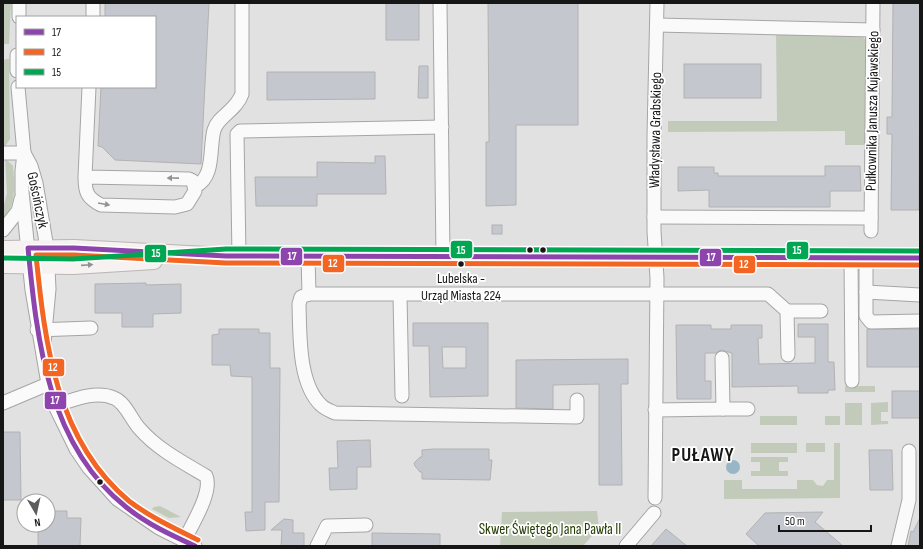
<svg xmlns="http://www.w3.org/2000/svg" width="923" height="549" font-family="'Sofia Sans Condensed',sans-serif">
<rect width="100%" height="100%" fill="#e1e1e1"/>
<g fill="#c2cbba">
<path d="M4,3h7l-2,41h-6z"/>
<path d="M776,33l86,3 5,6 -1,103h-21v-14l-177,1v-11h109z"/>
<path d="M6,59h3l1,80 -6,9 -1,-87z"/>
<path d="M5,158l8,8c2,23 3,36 -10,56v-13l4,-16z"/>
<rect x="845" y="386" width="30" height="6"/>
<path d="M888,402v10h-7v9h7v3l-17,1v-22z"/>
<rect x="845" y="403" width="17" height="22"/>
<rect x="760" y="416" width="37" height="9"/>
<rect x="825" y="416" width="15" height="9"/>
<rect x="751" y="443" width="46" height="10"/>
<rect x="806" y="443" width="19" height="9"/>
<path d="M834,443h6v55l-116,1v-19h18v9h55v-9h16l4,5 6,1 4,-6h7z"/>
<path d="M751,457h37v5h-9v9h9v5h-37v-5h9v-9h-9z"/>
<path d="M160,506l21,11 -12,1 -17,-9 2,-2z"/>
<path d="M597,511l2,17 -16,18h-83l2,-34z"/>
</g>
<circle fill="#99b6c6" cx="733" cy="467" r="7"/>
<g fill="#c5c7ce" stroke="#b2b2b2" fill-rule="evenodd">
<path d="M105,3h104l-8,161 -86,-4 -13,-13 -4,-1 3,-59h54v-70h-50z"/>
<rect x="386" y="3" width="33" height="37"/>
<path d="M488,3h90v122h-62v80l-30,1v-64h3z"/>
<path d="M893,3h27l-1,207h-28l1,-76h-5v-17h5z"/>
<rect x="684" y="64" width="77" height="34"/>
<path d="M419,66h9v32h-10z"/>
<path d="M267,72h108v27l-108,1z"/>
<path d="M375,156h10l1,38h-69v12h-61l-1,-29h62v-15l58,1z"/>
<path d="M825,166h35l1,25h-31v16h-121v-17l-31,1v-24h36v6h4v3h107z"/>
<rect x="492" y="225" width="10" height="9"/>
<path d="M146,283v2l35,-1v29l-28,1v13h-31v-14h-27v-29z"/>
<path d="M413,323h75v73l-58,1 -1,-51h-16zM442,347h24v21h-23z"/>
<path d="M798,324h30v38h6l1,28h-7v3h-30v-7l-66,1v-34l-11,-3 -5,3h-11v28h6v18h-34l-1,-74h35v4h20v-4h31v13h-4l1,26 56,-1v-26h-17z"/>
<path d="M219,329h40v4h11v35h10l-1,134h-14v28l-19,1 -1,-19h7v-135l-21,-1 -1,-11h-18v-30l7,-1z"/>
<rect x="867" y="329" width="53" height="38"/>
<path d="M628,359v25h-7l1,101h-23v-101l-46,1v24l-37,-1v-48z"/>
<rect x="892" y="391" width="28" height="27"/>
<path d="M3,432h17l1,68h-18z"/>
<path d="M370,440l1,27h-14v22l-27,1 -1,-22h9l-1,-27z"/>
<path d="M433,449h56v11h3l-2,20 -68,-1v-7h-2l-5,-6 -1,-3 6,-6h2v-7z"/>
<path d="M869,450h23l1,40h-23z"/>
<path d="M48,511h19v7h14l-1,28h-42v-21h10z"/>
<path d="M823,512l-8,10 28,24h-84l-13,-12 19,-21z"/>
<path d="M920,518v28h-12l3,-15 2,1z"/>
<path d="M284,519l9,1v13h11v13h-23l1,-16h-11z"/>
<path d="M666,529l21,17h-36z"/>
<path d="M372,533l68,1v12h-68z"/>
</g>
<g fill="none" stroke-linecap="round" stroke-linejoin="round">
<g stroke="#a5a5a5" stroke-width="15">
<g id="minor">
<path d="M440,3l3,253"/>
<path d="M19,17v-14"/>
<path d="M93,17v-14"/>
<path d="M657,25l216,5"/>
<path d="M17,55v16"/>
<path d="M18,87l6,66 -2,18v21l10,98 16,94 7,22 21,43 13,19 28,31 42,29 36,18"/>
<path d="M3,153h21"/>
<path d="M24,153l7,13 5,17 11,65 2,41 -5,54"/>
<path d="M85,177l104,2 4,2 2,10 -8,13 -12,3 -74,-2c-14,-7 -16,-13 -16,-28l4,-90"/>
<path d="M196,186c19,-10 13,-37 18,-56 4,-14 22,-19 28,-36v-91"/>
<path d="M654,217l217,1"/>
<path d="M3,230l15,-19 3,-12"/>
<path d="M871,231l2,-228"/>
<path d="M239,256l-2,-122 3,-3 202,-4"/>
<path d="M308,256l1,38h459l19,17 1,44"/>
<path d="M851,257l1,124"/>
<path d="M866,257v59l5,6 49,-1"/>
<path d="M866,292l54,3"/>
<path d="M309,294l-8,3 -2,7c1,30 -1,79 22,101 4,4 10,6 14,8l242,4v-17"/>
<path d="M400,295l2,101"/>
<path d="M787,311h34"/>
<path d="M37,330l54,-2"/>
<path d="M3,403l45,-19"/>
<path d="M55,406c18,-6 40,-16 59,-8 11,4 17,21 25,30 18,21 43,34 67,48 7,16 -15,50 -22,65"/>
<path d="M723,409h25"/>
<path d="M655,410l68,-1 -1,-51"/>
<path d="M655,498l2,-220 -3,-47v-95l3,-133"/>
<path d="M317,546l10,-20 39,-1"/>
<path d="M626,546l28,-33"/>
<path d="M898,546l11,-46v-49"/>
</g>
</g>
<g stroke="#bbb5b3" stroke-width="18">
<g id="major">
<path d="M3,249l71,-1 152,8 694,2"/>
<path d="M3,265l70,1 81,-5"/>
</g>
</g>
<use href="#minor" stroke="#fafafa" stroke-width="13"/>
<use href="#major" stroke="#f5f2f1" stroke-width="16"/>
<g stroke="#fff" stroke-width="8">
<path id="bus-1" d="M195,546c-24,-11 -48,-22 -69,-39 -78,-62 -89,-166 -98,-259h46l152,8 694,2"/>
</g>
<g stroke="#fff" stroke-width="8">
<path id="bus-2" d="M198,540c-24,-12 -48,-23 -69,-39 -73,-61 -84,-157 -93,-246h38l152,8 694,2"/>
</g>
<g stroke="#fff" stroke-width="8">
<path id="bus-3" d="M3,258l70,1 153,-10 694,2"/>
</g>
<use href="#bus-1" stroke="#8e44ad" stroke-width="5"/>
<use href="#bus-2" stroke="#f26522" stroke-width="5"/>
<use href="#bus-3" stroke="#00a651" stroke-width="5"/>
</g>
<defs><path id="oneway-solid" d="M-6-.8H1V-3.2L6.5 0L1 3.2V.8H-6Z"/></defs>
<g fill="#939394">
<use href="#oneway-solid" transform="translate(173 178) rotate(-179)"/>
<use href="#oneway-solid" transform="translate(104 204) rotate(10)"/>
</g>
<use fill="#918f8f" href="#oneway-solid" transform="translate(87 265) rotate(-4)"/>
<g fill="#161617" stroke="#fff" stroke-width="1.5">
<circle cx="530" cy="250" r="3.5"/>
<circle cx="543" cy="250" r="3.5"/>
<circle cx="461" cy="264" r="3.5"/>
<circle cx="100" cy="482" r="3.5"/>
</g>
<g text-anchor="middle" stroke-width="3.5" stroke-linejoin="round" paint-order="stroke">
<g font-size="14" fill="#161617" stroke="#fff">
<text x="461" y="283">Lubelska -<tspan x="461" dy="17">Urząd Miasta 224</tspan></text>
</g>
<g font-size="15" fill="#161617" stroke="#fff">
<text transform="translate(872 111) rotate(-89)" y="5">Pułkownika Janusza Kujawskiego</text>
<text transform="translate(655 130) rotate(-89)" y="5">Władysława Grabskiego</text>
<text transform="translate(38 200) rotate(78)" y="5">Gościńczyk</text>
</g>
<g font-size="15" fill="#243d02" stroke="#fff">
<text x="550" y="534">Skwer Świętego Jana Pawła II</text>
</g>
<g font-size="19" font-weight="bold" letter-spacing="1" fill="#161617" stroke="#fff">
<text x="703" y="461">PUŁAWY</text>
</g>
</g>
<g stroke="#fff" stroke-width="1.5">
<rect x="450" y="240" width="23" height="19" rx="4" fill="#00a651"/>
<rect x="786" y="241" width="23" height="19" rx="4" fill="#00a651"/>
<rect x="144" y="244" width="23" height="19" rx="4" fill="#00a651"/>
<rect x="280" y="247" width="23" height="19" rx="4" fill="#8e44ad"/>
<rect x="699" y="248" width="23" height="19" rx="4" fill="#8e44ad"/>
<rect x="322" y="254" width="23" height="19" rx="4" fill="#f26522"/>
<rect x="733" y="255" width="23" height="19" rx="4" fill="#f26522"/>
<rect x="42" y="358" width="23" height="19" rx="4" fill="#f26522"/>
<rect x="44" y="391" width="23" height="19" rx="4" fill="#8e44ad"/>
</g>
<g font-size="11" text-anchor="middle" font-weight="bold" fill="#fff">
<text x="461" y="254">15</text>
<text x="797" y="254">15</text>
<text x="156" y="257">15</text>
<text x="292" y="260">17</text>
<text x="711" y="261">17</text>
<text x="333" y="267">12</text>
<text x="744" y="268">12</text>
<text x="53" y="371">12</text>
<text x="55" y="404">17</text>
</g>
<rect width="923" height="549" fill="none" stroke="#161617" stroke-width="8"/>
<rect x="16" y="16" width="140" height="72" fill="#ffffff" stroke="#a2a2a2"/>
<rect x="24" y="29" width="20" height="6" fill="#8e44ad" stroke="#a2a2a2"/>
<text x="52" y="36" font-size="12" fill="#161617">17</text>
<rect x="24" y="49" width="20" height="6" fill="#f26522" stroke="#a2a2a2"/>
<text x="52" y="56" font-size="12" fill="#161617">12</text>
<rect x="24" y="69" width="20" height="6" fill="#00a651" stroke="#a2a2a2"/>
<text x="52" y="76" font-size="12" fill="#161617">15</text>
<g transform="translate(36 513) rotate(171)"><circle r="19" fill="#ffffff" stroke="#a2a2a2"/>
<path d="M0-3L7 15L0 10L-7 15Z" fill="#5d5d5e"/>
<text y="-6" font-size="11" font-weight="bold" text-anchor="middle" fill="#161617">N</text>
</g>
<path d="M779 525v6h92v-6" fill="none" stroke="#161617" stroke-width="2"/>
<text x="785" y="525" font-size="12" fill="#161617" stroke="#ffffff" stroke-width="3" paint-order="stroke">50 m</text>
</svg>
